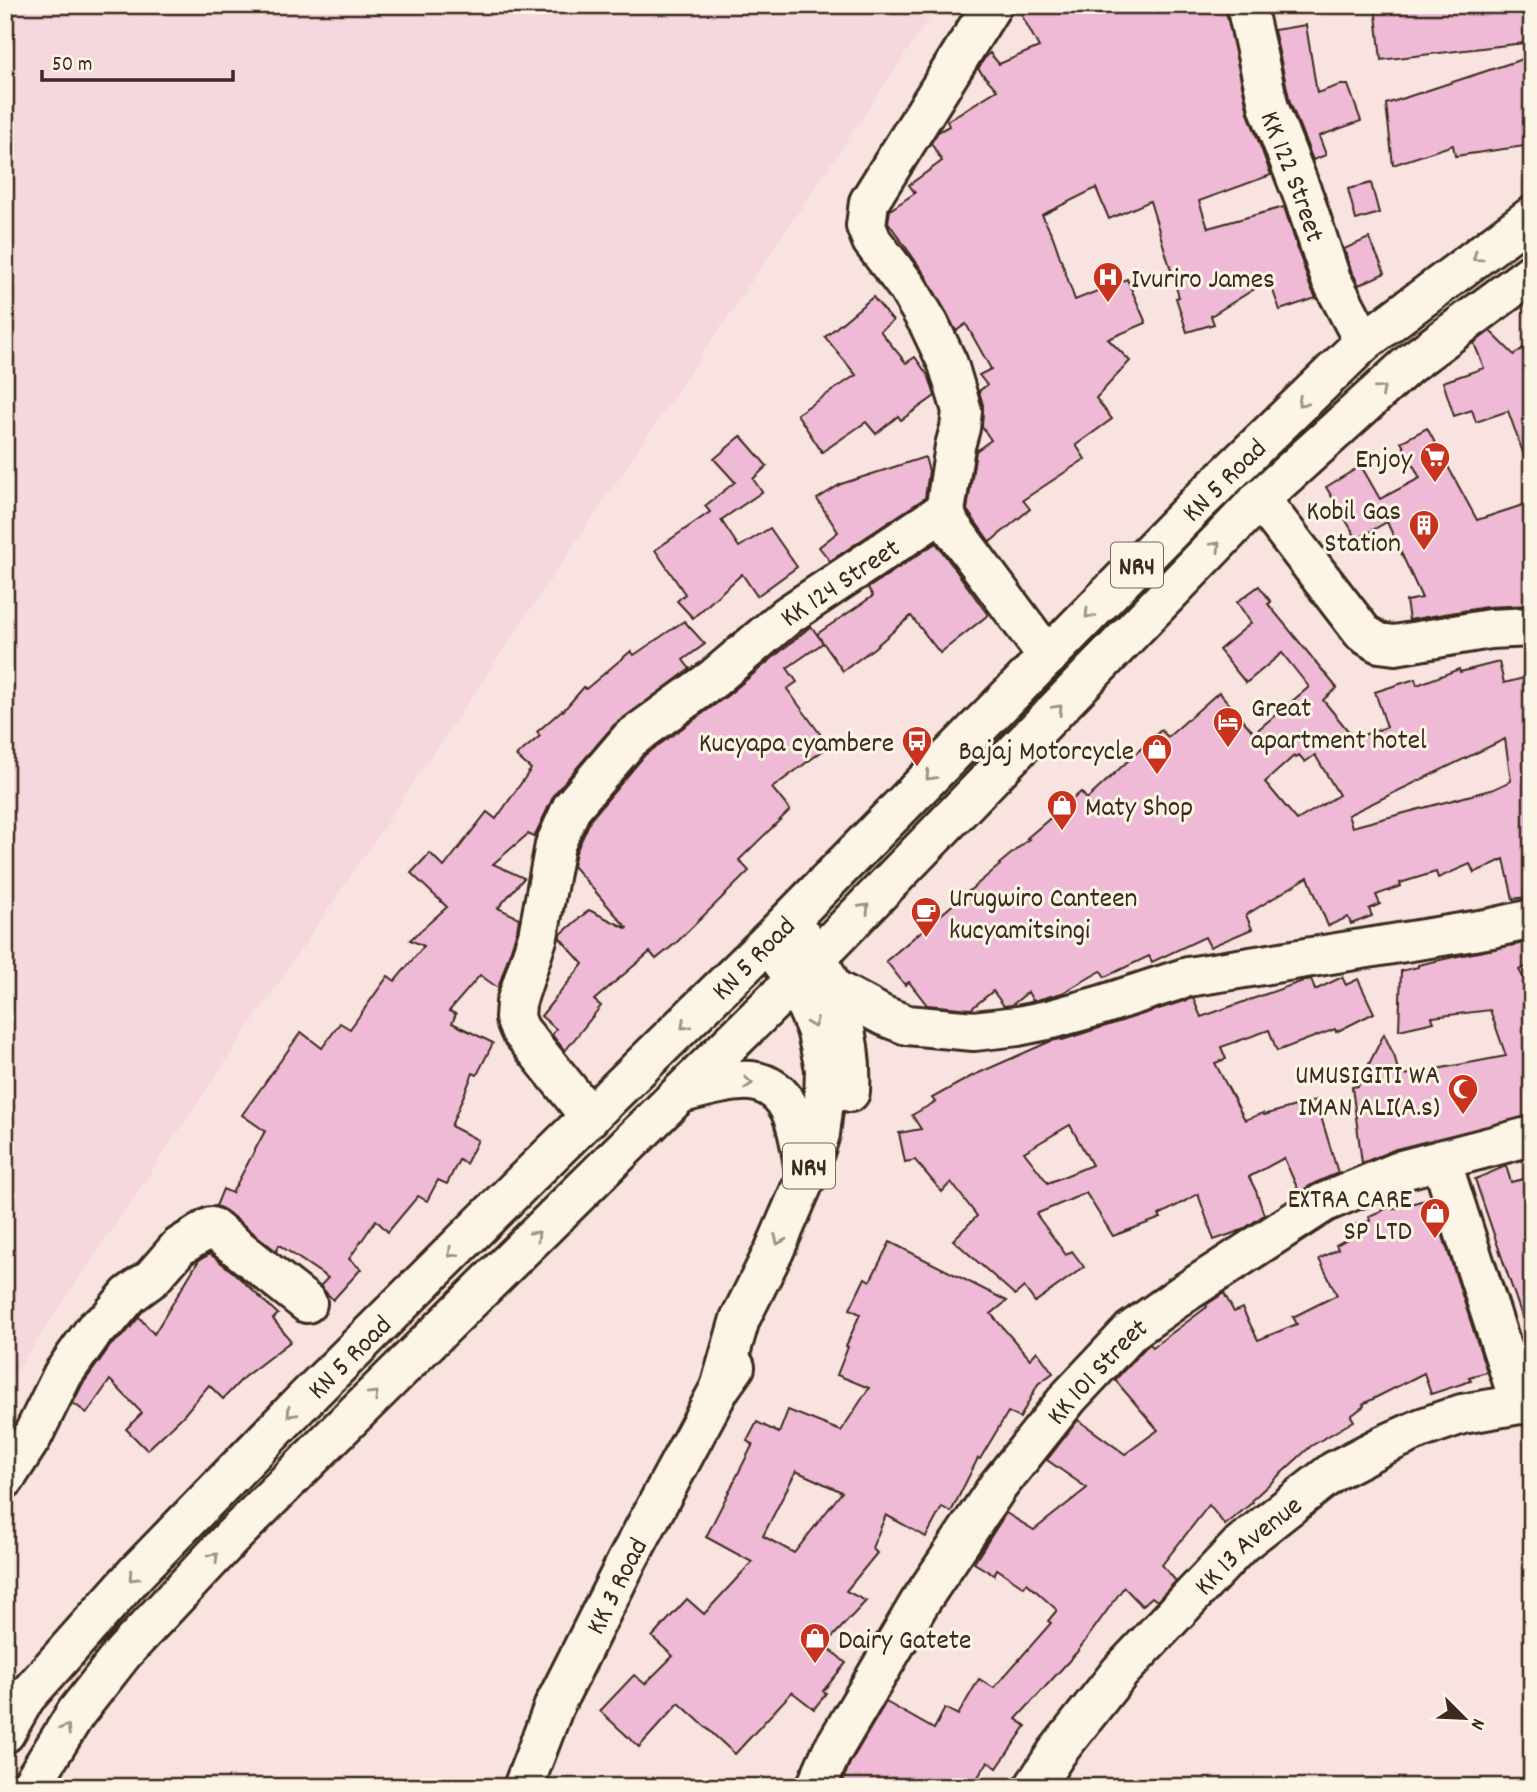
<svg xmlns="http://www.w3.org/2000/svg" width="1537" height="1792" font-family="Dekko,sans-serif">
<rect width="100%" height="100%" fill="#f8e3e0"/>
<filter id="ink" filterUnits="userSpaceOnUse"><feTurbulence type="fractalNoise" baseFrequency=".0143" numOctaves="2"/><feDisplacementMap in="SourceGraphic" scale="14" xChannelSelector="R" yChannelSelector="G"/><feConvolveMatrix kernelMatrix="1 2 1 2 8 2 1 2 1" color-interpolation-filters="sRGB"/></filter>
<g filter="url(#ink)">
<path fill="#f5d7dd" d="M5,5h933l-933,1383z"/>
<g fill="#efbad5" stroke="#3b2a1e" stroke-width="2" fill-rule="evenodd">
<path d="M1032,5h193l23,108 23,62 -72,26 9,27 76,-21 26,79 6,12 -36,12 -11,-30 -58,36 3,8 -27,8 -11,-34 3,-1 -29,-96 -41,18 -13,-31 -54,27 11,22 22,63 52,-21 19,44 -38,16 22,22 -34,37 16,21 -36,26 9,14 -62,41 7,9 -40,33 -23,-32 9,-59 15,-11 -9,-13 1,-22 -4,-14 8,-6 -8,-10 12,-6 -25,-45 -10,7 -30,-55 -38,-54 2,-12 25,-17 -6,-8 33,-24 -11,-18 7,-11 11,-6 -2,-5 50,-31 -19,-21 6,-10 6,-6 9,11 40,-17 -19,-35z"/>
<path d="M1375,5h157v37l-151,18z"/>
<path d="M1306,25l11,68 23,-8h8l13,36 -42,15 7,19 -13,5 -23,-58 -16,-72z"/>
<path d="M1532,56v89l-77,11 -2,-11 -60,20 -7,-61z"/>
<path d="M1371,183l8,30 -23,7 -8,-31z"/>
<path d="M1369,238l16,35 -26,12 -8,-15 -7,-21z"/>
<path d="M873,297l20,24 -13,10 26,32 9,-6 14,20 6,19 -34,24 -3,-4 -22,18 -10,-12 -44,30 -25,-38 59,-39 -31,-38z"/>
<path d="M1490,331l24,24 18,-14v128h-3l-21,-58 -32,11 -4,-12 -18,6 -11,-34 41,-14 -10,-25z"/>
<path d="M1427,428l50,92 55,-18v103l-46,2 -77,13 -3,-19 16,-3 -35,-76 -30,17 -31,-52 35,-21 19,33 40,-21 -19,-36z"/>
<path d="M741,436l26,30 -14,13 9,13 -41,28 18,27 31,-19 27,39 -40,29 -15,-22 -49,44 -16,-17 8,-7 -30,-44 55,-38 -5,-6 30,-24 -21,-23z"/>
<path d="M925,457l4,14 -4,27 -95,63 -11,-14 19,-15 -21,-33 24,-15z"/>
<path d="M936,543l52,72 -48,38 -29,-37 -37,32 -31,23 -26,-37 56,-38 -5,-8z"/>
<path d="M1259,586l12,16 -3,2 69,84 -14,12 31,38 33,-11 -12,-35 40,-13 2,6 42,-16 1,3 39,-10 5,21 28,-7v220l-19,3 -9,-40 -30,14 -4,-9 -32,14 -2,-6 -36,11 1,3 -25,9 4,9 -11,5 3,7 -21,8 -3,-7 -20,9 -20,-49 -62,38 6,14 -42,18 -5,-10 -53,25 -3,-6 -44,21 -4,-6 -39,22 -29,8 -5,-9 -16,13 -8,1 -11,-15 -22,18 -44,-4 -18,-23 -4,3 -19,-24 114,-96 -1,-1 30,-25 -2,-1 54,-46 6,7 74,-69 7,7 51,-45 35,41 55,-46 -27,-34 -36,30 -27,-33 32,-27 -14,-21zM1505,739l6,42 -17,8 -142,38 -4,-12zM1299,755l6,7 10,-7 24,40 -42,25 -32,-38 29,-26 2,2z"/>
<path d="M684,621l21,23 -22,16 7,9 -76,56 -59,68 -21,44 -6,-3 -35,30 31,14 -26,30 21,10 -2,13 -19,57 -18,-13 -31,36 7,3 -4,9 41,20 -16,32 -4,-2 -22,53 27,14 -12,24 -7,-4 -12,24 -9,-4 -11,21 -9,-5 -30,36 -12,-12 -27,39 12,10 -28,31 -13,-14 8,-8 -49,-33 -3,6 -51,-41 -9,-4 7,-17 9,4 33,-62 -23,-16 59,-83 21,16 18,-25 10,6 38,-53 7,5 29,-35 -14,-6 37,-33 -36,-34 19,-20 14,14 43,-55 9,7 35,-50 -15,-13 24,-20 -3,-4 25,-22 1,1 21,-24 2,2 45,-38 3,4z"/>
<path d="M811,626l12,17 -36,25 10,14 -10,7 42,57 -57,42 18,22 -51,50 10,11 -73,72 -20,16 -6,-7 -56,48 7,6 -36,45 -13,-16 4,-6 -15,-13 42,-52 -23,-26v-3l29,-25 39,19 -55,-63 3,-14 15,-33 54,-64 82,-59z"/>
<path d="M1530,942l2,5v17l-13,6 13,22v123l-136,34 -34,14 -10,-76 6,-1 26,-52 11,24 4,18 107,-20 -16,-46 -58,7 2,5 -35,8 2,-59 17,-4v-2l40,-9z"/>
<path d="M1342,977l4,8 12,-6 16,34 -38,19 -1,-3 -58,22 -8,-21 -48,17 5,12 -11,4 30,57 18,-7 1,2 52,-15 22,73 -23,10 -16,9 -15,-34 -35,19 7,14 8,24 -22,15 -28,10 -16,-46 -39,21 2,3 -48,18 -27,-43 -50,21 30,41 6,-4 12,16 -49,35 -11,-15 -9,8 -62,-55 24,-24 -26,-34 -9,10 -27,-32 -10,2 -6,-29 22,-4 -9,-14 23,-13 -3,-4 40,-22 79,-35 10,-2 1,1 131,-42 8,19 102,-36 8,-2 4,11zM1070,1125l22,40 -44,18 -24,-31z"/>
<path d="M1506,1166l5,16 21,-5v157h-4l-53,-155z"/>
<path d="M1428,1199l13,31 46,142 -18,5 2,4 -40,13 -7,-21 -61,31 1,2 -13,10 3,5 -43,25 -59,54 1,2 -28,23 -16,-20 -47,60 14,16 -19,20 -5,-4 -10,9 -18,-19 -47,65 -61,67 10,7 -29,42 -9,-6 -17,25h-131l10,-24 36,-61 48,27 11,-21 13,7 21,-36 15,9 57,-65 -3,-2 9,-11 -30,-27 -3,4 -27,-18 -3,6 -20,-12 32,-50 28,17 53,-42 -40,-28 31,-40 47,34 33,-24 -43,-50 30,-32 5,-4 3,3 54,-40 -1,-2 18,-12 10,19 8,-4 16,32 39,-16 -4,-7 44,-22 -18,-36 19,-10 -2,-4 19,-10 -4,-10 19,-4 -1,-5 23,-10 1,3z"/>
<path d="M890,1242l117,59 -16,13 39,45 7,-8 16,22 -15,11 -18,34 -12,-6 -28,47 -2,-1 -27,54 -9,-5 -16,30 -40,-22 -14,33 5,5 -31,38 20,10 -41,44 21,18 -23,28 3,2 -12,16 -22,-17 -57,62 -56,-51 -40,44 -39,-36 34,-36 11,9 28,-28 -21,-19 35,-38 17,15 48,-52 -46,-25 47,-93 -6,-3 10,-19 22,11 9,-23 53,21 28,-43 -32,-13 11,-28 -2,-1 14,-32 -10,-5 15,-31 5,3zM796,1471l46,21 -48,61 -31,-17z"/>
<path d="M210,1254l24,19 44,41 -5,5 18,22 -47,36 -21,22 -14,-14 -27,32 -35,33 -21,-21 16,-16 -32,-33 -23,33 -14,-10 9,-18 29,-40 14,-11 14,-17 15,17 45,-74z"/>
</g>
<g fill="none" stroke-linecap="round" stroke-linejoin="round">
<g stroke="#3b2a1e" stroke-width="44">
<g id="minor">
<path id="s1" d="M1246,5l23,103 35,90 27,81 33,63"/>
<path d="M1260,499l103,134 16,10 16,2 95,-16 42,-2"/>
<path d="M945,512l5,13 98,132"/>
<path d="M832,988l52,28 23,9 67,6 44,-5 34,-7 50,-14 86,-28 304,-49 40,-9"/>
<path id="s2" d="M590,1117l-70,-87 -5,-12 1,-15 22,-67 17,-91 17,-38 58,-68 83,-60 75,-64 147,-98 10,-5 10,-66 5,-18 2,-17 -14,-47 -19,-40 -22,-37 -35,-46 -6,-15 3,-24 123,-197"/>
<path d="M1441,1160l79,244"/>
<path d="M5,1479l27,-42 31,-63 32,-45 13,-9 21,-25 23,-17 27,-31 32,-20 96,76"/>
<path id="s3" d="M816,1787l15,-34 89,-151 78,-116 71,-89 62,-66 52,-37 140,-91 79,-33 130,-34"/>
</g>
</g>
<g stroke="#3b2a1e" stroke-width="44">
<g id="major">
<path id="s4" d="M5,1733l20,-35 111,-125 167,-172 222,-221 243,-238"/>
<path d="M30,1787l46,-74 47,-60 106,-113 126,-126 440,-434"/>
<path id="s5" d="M1034,1787l23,-35 63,-80 121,-128 93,-73 50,-26 38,-17 40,-14 58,-10 12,1"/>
</g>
</g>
<g stroke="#3b2a1e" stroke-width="44">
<g id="highway">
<path d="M804,938c32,44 49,100 46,154"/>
<path d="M795,980l465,-481 148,-134 124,-92"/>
<path d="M681,1093c20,-4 49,-14 70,-12 45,5 48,57 54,91"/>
<path id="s6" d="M720,1388l20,-69 34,-68 32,-74 14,-43 4,-33 1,-33 -9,-39 -21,-49 -27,-38 432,-441 164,-159 168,-126"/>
<path id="s7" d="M523,1787l31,-81 73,-145 93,-173 15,-21"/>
</g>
</g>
<use href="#minor" stroke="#fcf5e5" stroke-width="38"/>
<use href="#major" stroke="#fcf5e5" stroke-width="38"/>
<use href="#highway" stroke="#fcf5e5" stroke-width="38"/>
</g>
<defs><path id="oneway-chevron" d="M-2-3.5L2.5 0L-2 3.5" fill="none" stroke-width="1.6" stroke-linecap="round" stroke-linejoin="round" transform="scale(1.75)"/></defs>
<g stroke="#9c9082">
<use href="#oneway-chevron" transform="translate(1477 257) rotate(143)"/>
<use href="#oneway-chevron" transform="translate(1381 390) rotate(-42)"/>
<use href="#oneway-chevron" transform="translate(1302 402) rotate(136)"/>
<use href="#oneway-chevron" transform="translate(1216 546) rotate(-46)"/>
<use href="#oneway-chevron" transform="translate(1089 614) rotate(134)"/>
<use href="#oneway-chevron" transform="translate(1058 709) rotate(-46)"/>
<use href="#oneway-chevron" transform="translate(930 776) rotate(134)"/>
<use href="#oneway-chevron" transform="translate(865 908) rotate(-46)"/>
<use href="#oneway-chevron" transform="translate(813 1023) rotate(69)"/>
<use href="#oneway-chevron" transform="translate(685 1025) rotate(136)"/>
<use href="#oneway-chevron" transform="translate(748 1083) rotate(3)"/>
<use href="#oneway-chevron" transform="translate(536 1235) rotate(-45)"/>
<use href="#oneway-chevron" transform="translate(779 1240) rotate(113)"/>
<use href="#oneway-chevron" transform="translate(452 1253) rotate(135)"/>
<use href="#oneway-chevron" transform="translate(374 1395) rotate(-45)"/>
<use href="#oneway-chevron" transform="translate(291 1413) rotate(134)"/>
<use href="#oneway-chevron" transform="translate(214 1557) rotate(-47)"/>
<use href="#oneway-chevron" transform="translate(133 1577) rotate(133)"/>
<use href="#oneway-chevron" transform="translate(66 1729) rotate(-58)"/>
</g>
</g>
<defs>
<g id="hospital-pin" transform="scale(1.575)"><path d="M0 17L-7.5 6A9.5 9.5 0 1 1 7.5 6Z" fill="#c8321e" stroke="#fcf5e5"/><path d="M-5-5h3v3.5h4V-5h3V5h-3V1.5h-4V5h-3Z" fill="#fff"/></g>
<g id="supermarket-pin" transform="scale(1.575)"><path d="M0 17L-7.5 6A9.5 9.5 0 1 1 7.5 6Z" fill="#c8321e" stroke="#fcf5e5"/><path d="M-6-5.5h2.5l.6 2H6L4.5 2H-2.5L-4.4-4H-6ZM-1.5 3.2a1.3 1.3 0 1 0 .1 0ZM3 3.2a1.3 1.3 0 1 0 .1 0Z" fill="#fff"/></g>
<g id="building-pin" transform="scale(1.575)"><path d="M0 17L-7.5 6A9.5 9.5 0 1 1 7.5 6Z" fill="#c8321e" stroke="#fcf5e5"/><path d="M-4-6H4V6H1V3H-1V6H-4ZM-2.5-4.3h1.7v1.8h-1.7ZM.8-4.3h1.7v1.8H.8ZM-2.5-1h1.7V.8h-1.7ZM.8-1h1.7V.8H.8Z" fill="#fff"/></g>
<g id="hotel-pin" transform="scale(1.575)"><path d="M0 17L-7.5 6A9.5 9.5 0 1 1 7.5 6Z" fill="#c8321e" stroke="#fcf5e5"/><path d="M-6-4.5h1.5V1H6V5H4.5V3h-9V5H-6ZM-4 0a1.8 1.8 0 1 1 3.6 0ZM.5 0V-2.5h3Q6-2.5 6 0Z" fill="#fff"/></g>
<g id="bus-pin" transform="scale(1.575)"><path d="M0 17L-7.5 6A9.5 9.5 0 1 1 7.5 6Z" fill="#c8321e" stroke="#fcf5e5"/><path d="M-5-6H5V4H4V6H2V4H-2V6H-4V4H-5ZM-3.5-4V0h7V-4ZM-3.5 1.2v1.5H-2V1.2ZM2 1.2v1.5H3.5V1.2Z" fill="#fff"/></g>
<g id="shop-pin" transform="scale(1.575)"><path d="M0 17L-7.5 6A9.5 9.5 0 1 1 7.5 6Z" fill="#c8321e" stroke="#fcf5e5"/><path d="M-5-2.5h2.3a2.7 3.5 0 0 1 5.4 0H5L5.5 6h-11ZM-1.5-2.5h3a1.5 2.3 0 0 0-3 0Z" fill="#fff"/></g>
<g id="cafe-pin" transform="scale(1.575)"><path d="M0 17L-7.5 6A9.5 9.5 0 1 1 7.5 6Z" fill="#c8321e" stroke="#fcf5e5"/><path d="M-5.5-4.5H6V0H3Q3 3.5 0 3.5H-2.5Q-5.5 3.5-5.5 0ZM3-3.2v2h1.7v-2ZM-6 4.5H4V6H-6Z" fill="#fff"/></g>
<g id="mosque-pin" transform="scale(1.575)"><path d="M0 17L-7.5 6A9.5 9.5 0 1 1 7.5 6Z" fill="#c8321e" stroke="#fcf5e5"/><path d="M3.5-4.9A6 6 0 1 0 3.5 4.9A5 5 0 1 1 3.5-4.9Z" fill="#fff"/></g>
</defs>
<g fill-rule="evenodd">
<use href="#hospital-pin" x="1108" y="277"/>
<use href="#supermarket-pin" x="1435" y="457"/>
<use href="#building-pin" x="1424" y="525"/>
<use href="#hotel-pin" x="1228" y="722"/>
<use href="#bus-pin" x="917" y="741"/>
<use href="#shop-pin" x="1157" y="749"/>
<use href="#shop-pin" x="1062" y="805"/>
<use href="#cafe-pin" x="926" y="912"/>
<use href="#mosque-pin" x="1463" y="1089"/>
<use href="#shop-pin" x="1435" y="1213"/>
<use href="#shop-pin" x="815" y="1638"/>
</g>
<g text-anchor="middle" stroke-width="6" stroke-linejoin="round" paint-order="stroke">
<g fill="#fcf5e5" stroke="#75675a" stroke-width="2">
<rect x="1111" y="542.5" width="52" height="45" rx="5"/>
<rect x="783" y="1143.5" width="52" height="45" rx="5"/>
</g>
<g font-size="26" font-weight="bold" fill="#3b2a1e">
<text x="1137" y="574">NR4</text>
<text x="809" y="1175">NR4</text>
</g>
<g font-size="28" fill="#3b2a1e" stroke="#fcf5e5">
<text dy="10" stroke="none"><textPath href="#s1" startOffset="178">KK 122 Street</textPath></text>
<text dy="10" stroke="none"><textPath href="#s6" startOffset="1129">KN 5 Road</textPath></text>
<text dy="10" stroke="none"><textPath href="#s2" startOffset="696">KK 124 Street</textPath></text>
<text transform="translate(752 957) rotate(-45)" y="10">KN 5 Road</text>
<text dy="10" stroke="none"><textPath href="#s4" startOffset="511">KN 5 Road</textPath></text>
<text dy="10" stroke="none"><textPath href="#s3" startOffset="504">KK 101 Street</textPath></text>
<text dy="10" stroke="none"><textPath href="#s5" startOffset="324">KK 13 Avenue</textPath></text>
<text dy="10" stroke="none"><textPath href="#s7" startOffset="222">KK 3 Road</textPath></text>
</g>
<g font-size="28" fill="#3b2a1e" stroke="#fcf5e5" text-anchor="end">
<text x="1131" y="287" text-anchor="start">Ivuriro James</text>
<text x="1412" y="467">Enjoy</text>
<text x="1401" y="519">Kobil Gas<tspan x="1401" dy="32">Station</tspan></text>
<text x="1251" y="716" text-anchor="start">Great<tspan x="1251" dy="32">apartment hotel</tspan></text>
<text x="894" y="751">Kucyapa cyambere</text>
<text x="1134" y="759">Bajaj Motorcycle</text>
<text x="1085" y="815" text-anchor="start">Maty Shop</text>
<text x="949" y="906" text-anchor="start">Urugwiro Canteen<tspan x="949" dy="32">kucyamitsingi</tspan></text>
<text x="1440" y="1083">UMUSIGITI WA<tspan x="1440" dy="32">IMAN ALI(A.s)</tspan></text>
<text x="1412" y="1207">EXTRA CARE<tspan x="1412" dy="32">SP LTD</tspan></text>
<text x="838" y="1648" text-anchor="start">Dairy Gatete</text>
</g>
</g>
<rect width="1537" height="1792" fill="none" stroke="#fcf5e5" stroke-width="28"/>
<rect x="14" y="14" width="1509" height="1764" fill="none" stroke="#3b2a1e" stroke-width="2.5" filter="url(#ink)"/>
<g transform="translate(1464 1718) rotate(114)" stroke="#fcf5e5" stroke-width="5" paint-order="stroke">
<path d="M0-5L12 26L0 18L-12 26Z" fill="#3b2a1e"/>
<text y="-10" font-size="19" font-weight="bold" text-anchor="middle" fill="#3b2a1e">N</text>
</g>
<path d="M42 70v10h191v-10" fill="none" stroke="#3b2a1e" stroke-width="3.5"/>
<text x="52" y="70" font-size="21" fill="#3b2a1e" stroke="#fcf5e5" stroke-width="5" paint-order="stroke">50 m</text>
</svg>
